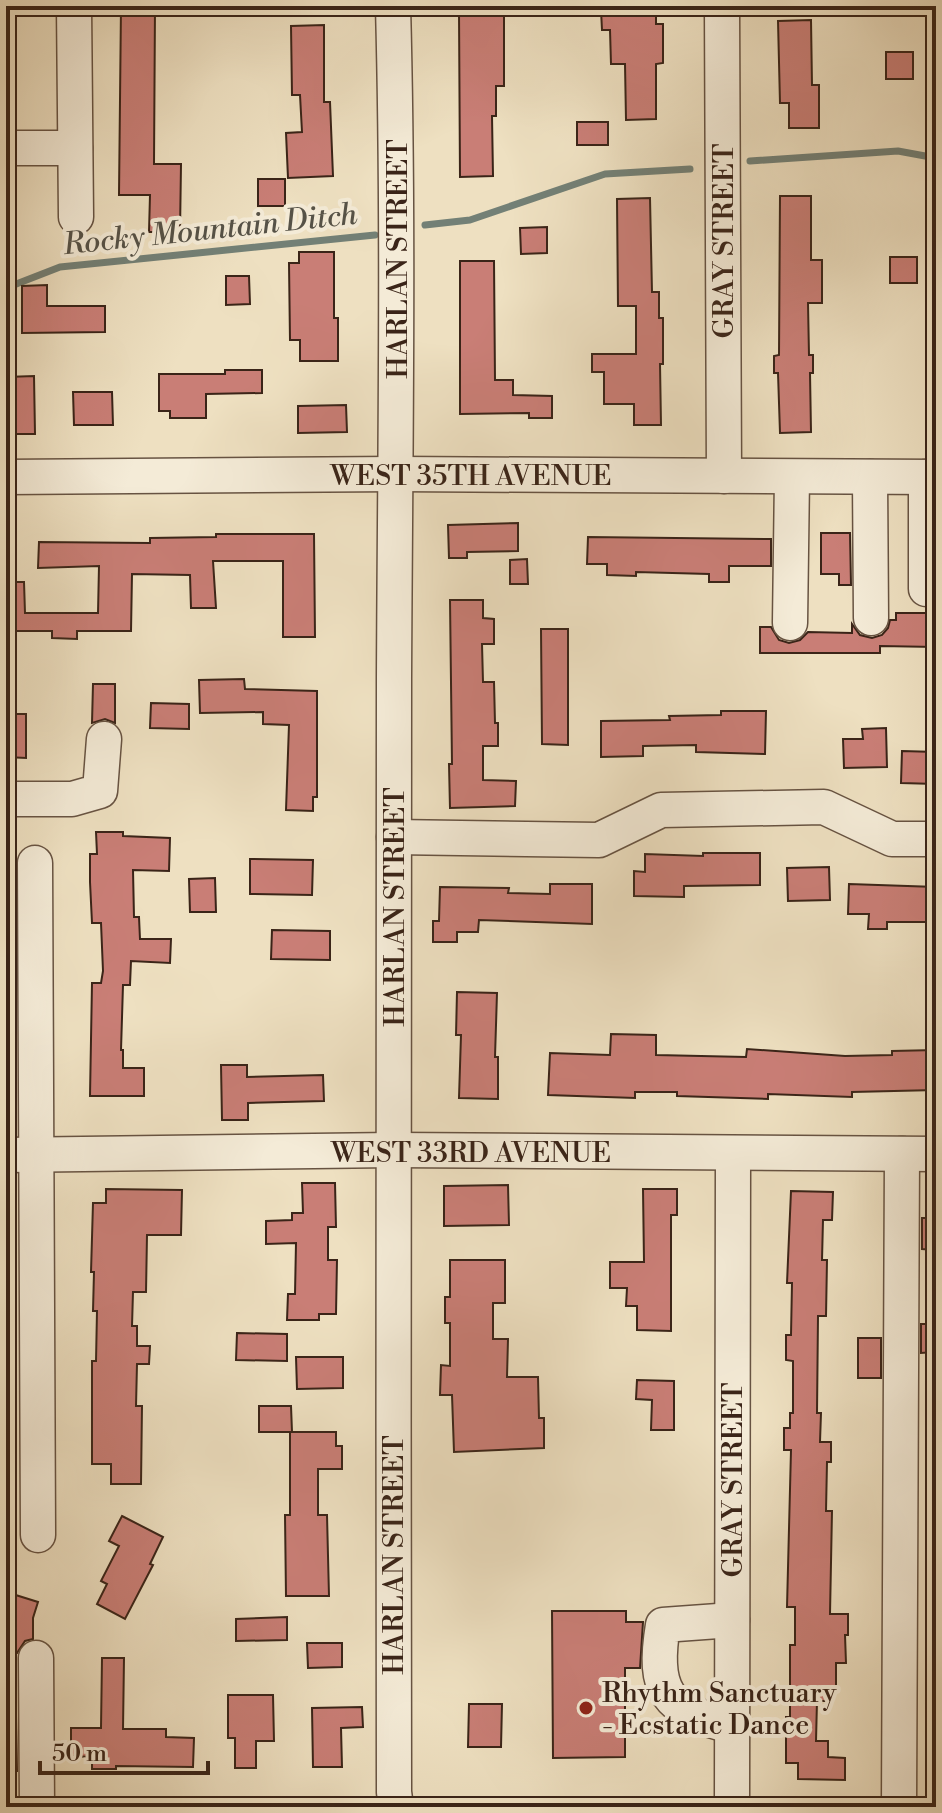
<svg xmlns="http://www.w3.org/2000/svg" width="942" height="1813" font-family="'Libre Bodoni',serif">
<rect width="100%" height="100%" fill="#eee0c1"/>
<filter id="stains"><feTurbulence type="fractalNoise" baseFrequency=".0025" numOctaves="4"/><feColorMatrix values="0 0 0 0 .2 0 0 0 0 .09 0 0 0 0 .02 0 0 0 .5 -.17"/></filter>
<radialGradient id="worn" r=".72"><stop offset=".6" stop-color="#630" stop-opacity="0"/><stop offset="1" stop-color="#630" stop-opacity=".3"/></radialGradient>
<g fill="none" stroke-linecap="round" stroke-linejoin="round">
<g stroke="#738076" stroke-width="7">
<path d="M750,161l148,-10 38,7"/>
<path d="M425,225l45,-5 135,-46 85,-5"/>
<path d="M6,288l54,-21 315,-32"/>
</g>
</g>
<g fill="#c97e76" stroke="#3a2418" stroke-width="2">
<path d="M121,6h34l-1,158h27l-1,68h-31l1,-37h-31z"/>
<path d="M656,9v15h7v39l-7,1v55l-30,1 -1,-56h-14l-1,-34h-8l-1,-20z"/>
<path d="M504,10v76h-8v30h-4l1,60 -33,1 -1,-166z"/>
<path d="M811,20l1,65h7v43h-30v-25h-9l-2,-82z"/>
<path d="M324,25v77h6l3,74 -45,2 -2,-45 16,-1 -2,-37h-8l-1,-69z"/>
<rect x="886" y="52" width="27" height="27"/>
<rect x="577" y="122" width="31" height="23"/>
<rect x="258" y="179" width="27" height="27"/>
<path d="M780,196h31v64h11v43h-14l1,52h4v18h-3l1,59 -31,1 -2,-60h-4v-17l5,-1z"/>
<path d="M650,198l2,94h7v26h4v46h-3l1,61h-27v-21h-30v-32h-12v-18h44v-48h-18l-1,-107z"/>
<path d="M547,227v26l-26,1 -1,-26z"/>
<path d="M299,252h35v66h4v43h-38v-21h-10l-1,-77h10z"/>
<rect x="890" y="257" width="27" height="26"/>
<path d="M460,261h34l1,119h18v15l39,1v22h-23v-5l-69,1z"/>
<path d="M226,276h23l1,28 -24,1z"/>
<path d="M47,285v21h58v26l-83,1v-47z"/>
<path d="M225,370h37v23l-56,1v24h-36v-7h-11v-37h66z"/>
<path d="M34,376l1,58h-28l-1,-57z"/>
<path d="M73,392h39l1,33h-39z"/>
<path d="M346,405l1,27 -49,1v-27z"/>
<path d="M518,523v28l-51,1v6h-18l-1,-33z"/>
<path d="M821,533h29l1,52h-12v-11h-18z"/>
<path d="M216,534h98l1,103h-32v-76h-70l3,47h-25l-1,-33 -58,-1 -1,57h-54v8l-25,-1v-7h-46v-49h18l1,31h73l1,-47 -61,2 1,-26 111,1v-5l66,-1z"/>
<path d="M588,537l183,2v27h-42v16h-20v-8l-73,-2v4l-29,-1v-11h-20z"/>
<path d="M527,559l1,25h-18v-24z"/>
<path d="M450,600h33v18l11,1v25h-12l1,38h11l1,41h3v23h-15v34l33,1 -1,25 -65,2 -1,-44h3z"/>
<path d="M896,613h40v34l-56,-1v7h-120v-26h11l8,13 10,3 11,-3 8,-8 44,1v-9l8,11 12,3 10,-3 6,-7 2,-8h6z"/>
<path d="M541,629h27v116l-26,-1z"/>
<path d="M244,679l1,10 72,2v106h-4v14l-27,-1 3,-85 -26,-1v-12l-63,1 -1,-33z"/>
<path d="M93,684h22v39l-10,-4 -13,4z"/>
<path d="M151,703l38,1v25l-39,-1z"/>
<path d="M721,711h45l-1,43 -69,-2v-7l-53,1v10l-42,1v-36l69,-1 -1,-4 52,-1z"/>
<path d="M6,714h20v44l-20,-1z"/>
<path d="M886,728l1,39 -43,1 -1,-29h20l-1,-10z"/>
<path d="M902,751l34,1v32l-35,-1z"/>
<path d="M96,832h27v4l47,2 -1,33 -36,-1 1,47h5l1,22h31l-1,24 -39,-2 -1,24h-7l-2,65h2v18h21v28h-54l2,-113h9l2,-12 -2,-48h-9l-2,-41v-28h7z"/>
<path d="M703,853h57v32l-76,1v11l-50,-1v-25l11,1v-18l58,2z"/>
<path d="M250,859l63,1 -1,35 -62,-1z"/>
<path d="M829,867l1,33 -42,1 -1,-33z"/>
<path d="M215,878l1,34h-26l-1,-33z"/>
<path d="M550,884h42v40l-113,-4 -1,12h-21v10h-24v-21h6l1,-34 69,1 -1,5 42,1z"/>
<path d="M849,884l87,3v35h-49v7h-19l1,-15h-21z"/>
<path d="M272,930l58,1v29l-59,-1z"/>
<path d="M457,992l40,1 -2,64h3v42l-39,-1 2,-63h-5z"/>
<path d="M611,1034l45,1v20l90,2 1,-8 98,7 47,-1v-4l44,-1v40l-84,2v5l-84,-3v5l-91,-3v-4h-42v6l-87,-3 2,-42 60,2z"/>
<path d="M221,1065h26v12l76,-2 1,26 -76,2v17h-26z"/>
<path d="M302,1183h33l1,44h-8v33h9l-1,54h-17v6h-32l1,-26h7l1,-51 -30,1v-23l26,-1v-7h11z"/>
<path d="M508,1185l1,40 -65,1v-40z"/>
<path d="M106,1189l76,1 -1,45h-34l-1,57h-13l-1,34h5v20h13l-1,18h-12l-1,42h6l-1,78h-30v-20h-19v-103h4l1,-50h-4l1,-39h-3l2,-69h13z"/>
<path d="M643,1189h34v26h-6v116l-34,-1v-24h-11l1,-18h-17v-26h34z"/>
<path d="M791,1191l42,1 -1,28h-9l-1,40h5l-1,56h-8l-1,97h4l-1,29h11v20h-4l-1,49h6l-2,103h18v21h-3l1,28h-10v25h-11l1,13h-9l-1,40h12v16l17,1v22l-47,-1v-16h-12v-46h4v-72h5v-38h-8l4,-157h-7v-22h6v-15h3v-52l-7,-1v-25h5l1,-52h-5z"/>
<path d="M922,1218h14v32l-14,-1z"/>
<path d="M450,1260h55v43h-12v36h15l-1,38h31l1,41h5v30l-90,4 -2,-57h-12l1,-30 9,1v-43h-5v-26h5z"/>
<path d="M921,1324h12l1,28 -13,1z"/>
<path d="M237,1333l50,1v27l-51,-1z"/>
<rect x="858" y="1338" width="23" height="40"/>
<path d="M296,1357h47v31l-46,1z"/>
<path d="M637,1380l37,1v49h-23l1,-30 -16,-1z"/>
<path d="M259,1406h32l1,26h-33z"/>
<path d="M290,1432h46v14h6v23h-24v46h9l2,81h-43l-1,-81h5z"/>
<path d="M122,1516l41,21 -13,27 3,1 -28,54 -28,-15 10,-20 -6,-3 18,-35 -10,-5z"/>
<path d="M6,1592l32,10 -5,16v21l-8,2 -8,12h-11z"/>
<path d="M552,1611h74v11h17l-3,46h-15v89l-72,1z"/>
<path d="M287,1617v23l-51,1v-22z"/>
<path d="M307,1643h35v24l-34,1z"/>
<path d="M102,1658h22l-1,71h43v8l28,1 -1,29 -77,-1v3h-24v-12l-21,-1v-28h30z"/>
<path d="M228,1695h45l1,46h-18v27h-21v-30h-7z"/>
<path d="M469,1704h33l-1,43h-33z"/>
<path d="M362,1707l1,20 -22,1 1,39h-29l-1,-59z"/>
<path d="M6,1716h10l1,55h-11z"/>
</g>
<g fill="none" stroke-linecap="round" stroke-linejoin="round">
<g stroke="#675342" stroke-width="37">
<g id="minor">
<path d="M74,6l2,211"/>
<path d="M393,6c6,224 2,449 1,673 0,371 -1,742 0,1113l2,15"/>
<path d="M722,6l2,470"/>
<path d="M6,148h69"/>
<path d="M6,477l391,-3 539,3"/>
<path d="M870,477l1,141"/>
<path d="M926,477v112"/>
<path d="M790,623l2,-146"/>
<path d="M6,799h66l28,-8 4,-52"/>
<path d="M394,837l205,3 62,-30 163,-3 68,32h44"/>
<path d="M35,863l3,672"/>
<path d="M6,1155l387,-5 543,4"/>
<path d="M36,1658l1,149"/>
<path d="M732,1726c-66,-15 -80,-35 -69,-101l69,-5"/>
<path d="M732,1807l1,-653"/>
<path d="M899,1807l3,-653"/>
</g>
</g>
<use href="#minor" stroke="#f4ebd7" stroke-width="34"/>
</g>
<circle fill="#8f2418" stroke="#f4ebd7" stroke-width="3" cx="586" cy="1708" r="8"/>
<g text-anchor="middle" stroke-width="8" stroke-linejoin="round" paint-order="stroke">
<g font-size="28" fill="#3a2418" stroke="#f4ebd7">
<text transform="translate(723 241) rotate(-90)" y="10">GRAY STREET</text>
<text transform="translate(397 259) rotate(-90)" y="10">HARLAN STREET</text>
<text x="471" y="485">WEST 35TH AVENUE</text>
<text transform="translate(394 907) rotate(-90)" y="10">HARLAN STREET</text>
<text x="471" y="1162">WEST 33RD AVENUE</text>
<text transform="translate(732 1480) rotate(-90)" y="10">GRAY STREET</text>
<text transform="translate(393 1555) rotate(-90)" y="10">HARLAN STREET</text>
</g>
<g font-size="28" fill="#3a2418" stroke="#f4ebd7" text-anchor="start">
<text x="602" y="1702">Rhythm Sanctuary<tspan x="602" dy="32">- Ecstatic Dance</tspan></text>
</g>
<g font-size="30" font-style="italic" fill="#565247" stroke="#f4ebd7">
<text transform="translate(210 229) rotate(-6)" y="10">Rocky Mountain Ditch</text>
</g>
</g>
<rect width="942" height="1813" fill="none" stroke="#eee0c1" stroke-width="32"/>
<rect x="8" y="8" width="926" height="1797" fill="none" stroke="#3a2418" stroke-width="4"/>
<rect x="16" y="16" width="910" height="1781" fill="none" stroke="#3a2418" stroke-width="2"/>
<path d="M40 1761v12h168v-12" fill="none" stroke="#3a2418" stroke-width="4"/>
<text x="52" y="1761" font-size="24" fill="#3a2418" stroke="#f4ebd7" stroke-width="6" paint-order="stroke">50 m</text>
<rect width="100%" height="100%" filter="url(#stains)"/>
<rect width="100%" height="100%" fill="url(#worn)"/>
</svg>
